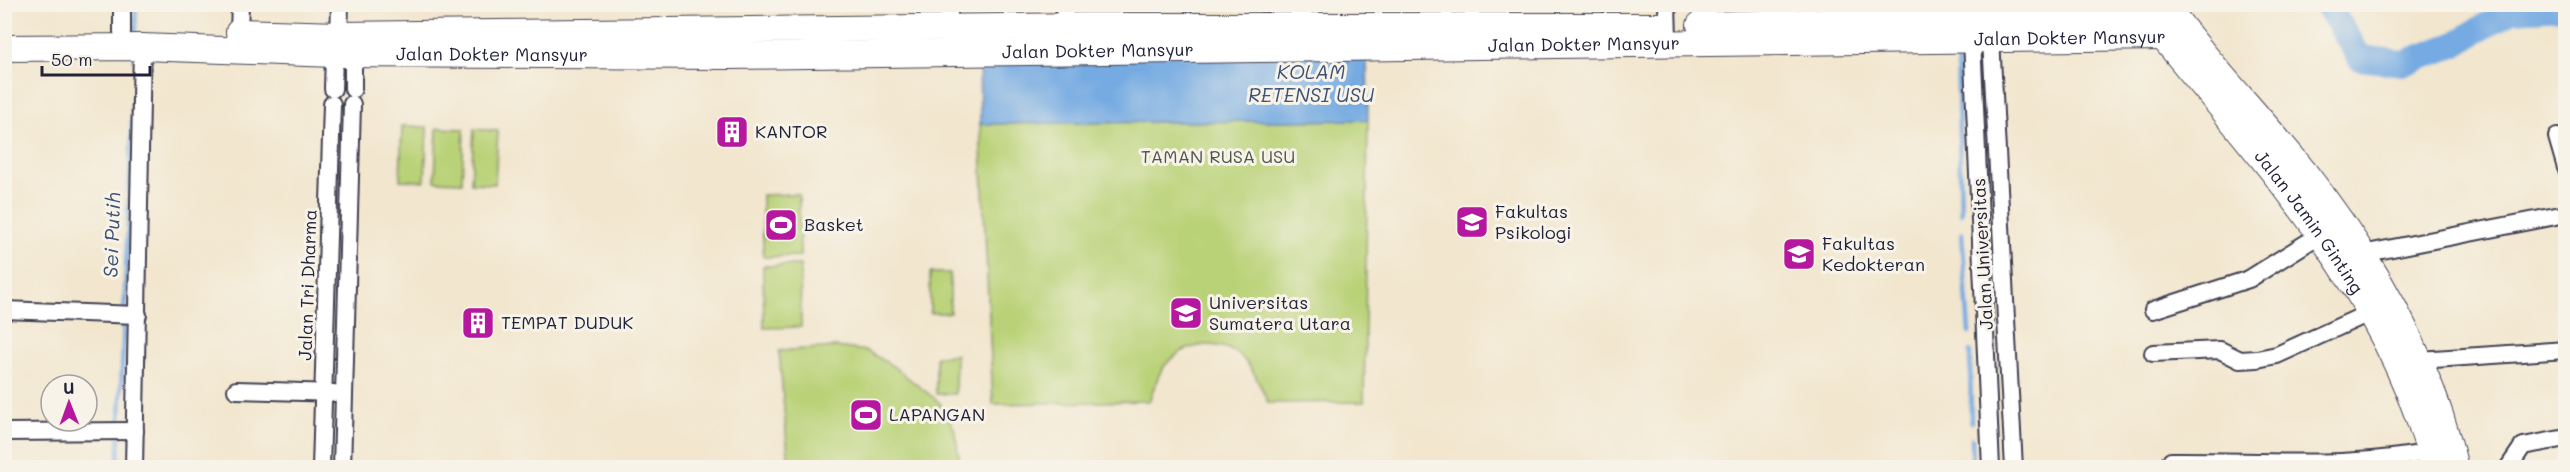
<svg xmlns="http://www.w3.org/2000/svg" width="2570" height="472" font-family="Mali,sans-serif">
<rect width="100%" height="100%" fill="#f7f3e8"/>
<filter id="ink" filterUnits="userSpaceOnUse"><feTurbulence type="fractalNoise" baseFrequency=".0167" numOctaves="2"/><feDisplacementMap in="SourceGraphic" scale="12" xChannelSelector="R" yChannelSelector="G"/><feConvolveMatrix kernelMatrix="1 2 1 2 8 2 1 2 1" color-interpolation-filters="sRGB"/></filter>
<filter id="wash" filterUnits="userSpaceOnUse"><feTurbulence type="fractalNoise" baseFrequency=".008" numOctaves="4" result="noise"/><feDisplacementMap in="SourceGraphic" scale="24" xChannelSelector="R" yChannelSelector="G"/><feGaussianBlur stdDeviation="1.35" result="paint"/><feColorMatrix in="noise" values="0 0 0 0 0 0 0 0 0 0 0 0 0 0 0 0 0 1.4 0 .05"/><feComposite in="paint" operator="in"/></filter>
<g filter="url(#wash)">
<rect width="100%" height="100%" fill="#f2e6ce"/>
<g fill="#b9d277" stroke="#6e7a59" stroke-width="1.5">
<path d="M1368,120l-4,282 -96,1c-7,-15 -13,-33 -26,-45 -23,-22 -64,-15 -81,13 -5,9 -8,21 -12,30l-156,3 -13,-280z"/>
<path d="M402,126l25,1 -2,54 -25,-1z"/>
<path d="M437,128l27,1 -2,53 -27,-1z"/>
<path d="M474,129l24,2 -3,53 -24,-1z"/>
<path d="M799,194l1,62 -37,1 -1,-62z"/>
<path d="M800,265l1,62 -37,1 -1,-62z"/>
<rect x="930" y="273" width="20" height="40"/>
<path d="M835,347l32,4 26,15 46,36 15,26 7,39h-172l-10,-116z"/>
<path d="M956,355l-1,39h-19v-38z"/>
</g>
<path fill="#75aae2" stroke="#4c668e" stroke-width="1.5" d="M1367,46l1,74 -388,4 -1,-72z"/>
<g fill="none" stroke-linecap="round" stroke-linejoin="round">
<g stroke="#75aae2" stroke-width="4.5">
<path d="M135,39l1,-35"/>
<path d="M1957,47l4,166"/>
<path d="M1962,233l7,100"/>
<path d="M1970,351l1,71"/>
<path d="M1972,438l1,30"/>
<path d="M118,468l15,-369"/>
</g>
<path stroke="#75aae2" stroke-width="26" d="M2327,4l33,54 44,5 50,-18 57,-35 55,-3"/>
</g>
</g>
<g filter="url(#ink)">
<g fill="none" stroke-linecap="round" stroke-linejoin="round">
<g stroke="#413f51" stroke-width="20">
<g id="street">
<path d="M1064,4l2,30"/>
<path d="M1667,4l1,35"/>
<path d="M122,32v-28"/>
<path d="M239,32l1,-28"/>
<path d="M339,35l1,-31"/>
<path d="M949,37v-33"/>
<path d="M1972,39l19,429"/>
<path d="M1991,39l23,429"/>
<path d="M333,89l1,-35"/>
<path d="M353,89v-35"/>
<path d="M2557,137l9,31"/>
<path d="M2362,254l204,-40"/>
<path d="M4,310l134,5"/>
<path d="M2153,310l96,-31 72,-45"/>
<path d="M2153,353l67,-3 20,10 17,-1 20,-4 92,-42"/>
<path d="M2419,360l147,-10"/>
<path d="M236,390l98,3"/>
<path d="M4,432l131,-1"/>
<path d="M2171,461c90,-1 179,9 268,-11"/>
<path d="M134,468l8,-421"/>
<path d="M321,468l11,-364"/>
<path d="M342,468l10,-364"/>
<path d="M2508,468l15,-22 43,-8"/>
</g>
</g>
<g stroke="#413f51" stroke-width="28">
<g id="primary">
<path d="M2176,19c41,55 90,104 132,158 67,86 122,184 147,291"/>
<path d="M1700,25l470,-13"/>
<path id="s1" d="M2154,26c109,135 237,268 280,442"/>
<path d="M239,32l100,3 744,-9h577"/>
<path id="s2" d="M4,48l138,-1 192,7 394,2 1435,-19 24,-3"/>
</g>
</g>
<use href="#street" stroke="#fff" stroke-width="16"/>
<use href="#primary" stroke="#fff" stroke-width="26"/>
</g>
</g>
<defs>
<g id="building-square" transform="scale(1.725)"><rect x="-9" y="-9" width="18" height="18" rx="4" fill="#b5179e" stroke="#f7f3e8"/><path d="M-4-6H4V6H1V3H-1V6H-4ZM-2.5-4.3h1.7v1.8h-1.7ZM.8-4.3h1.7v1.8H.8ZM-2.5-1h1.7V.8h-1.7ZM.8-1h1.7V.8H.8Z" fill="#fff"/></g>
<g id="university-square" transform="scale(1.725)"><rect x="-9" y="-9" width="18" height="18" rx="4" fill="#b5179e" stroke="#f7f3e8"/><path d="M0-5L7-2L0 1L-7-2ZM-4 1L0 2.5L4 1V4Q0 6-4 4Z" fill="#fff"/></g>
<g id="stadium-square" transform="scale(1.725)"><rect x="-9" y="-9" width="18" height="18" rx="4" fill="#b5179e" stroke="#f7f3e8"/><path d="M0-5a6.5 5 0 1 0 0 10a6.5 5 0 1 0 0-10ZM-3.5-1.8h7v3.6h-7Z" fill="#fff"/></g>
</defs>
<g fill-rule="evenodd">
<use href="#building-square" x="732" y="132"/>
<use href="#university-square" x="1472" y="222"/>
<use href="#stadium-square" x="781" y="225"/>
<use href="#university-square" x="1799" y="254"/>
<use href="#university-square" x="1186" y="313"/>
<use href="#building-square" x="478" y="323"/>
<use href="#stadium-square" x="866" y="415"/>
</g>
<g text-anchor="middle" stroke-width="6" stroke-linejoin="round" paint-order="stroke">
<g font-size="18" fill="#22223b" stroke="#f7f3e8">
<text dy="6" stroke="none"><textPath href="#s2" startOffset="2066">Jalan Dokter Mansyur</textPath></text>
<text dy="6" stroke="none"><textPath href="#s2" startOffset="1580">Jalan Dokter Mansyur</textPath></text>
<text dy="6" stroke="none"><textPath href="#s2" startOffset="1094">Jalan Dokter Mansyur</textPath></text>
<text dy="6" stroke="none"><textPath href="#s2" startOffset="488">Jalan Dokter Mansyur</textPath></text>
<text dy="6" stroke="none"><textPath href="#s1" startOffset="250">Jalan Jamin Ginting</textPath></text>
<text transform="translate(1983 254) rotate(-93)" y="6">Jalan Universitas</text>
<text transform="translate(308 285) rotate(-88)" y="6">Jalan Tri Dharma</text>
</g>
<g font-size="18" fill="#22223b" stroke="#f7f3e8" text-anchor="start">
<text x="755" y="138">KANTOR</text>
<text x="1495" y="218">Fakultas<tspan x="1495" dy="21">Psikologi</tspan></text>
<text x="804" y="231">Basket</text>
<text x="1822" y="250">Fakultas<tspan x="1822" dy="21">Kedokteran</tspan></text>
<text x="1209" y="309">Universitas<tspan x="1209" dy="21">Sumatera Utara</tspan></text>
<text x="501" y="329">TEMPAT DUDUK</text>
<text x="889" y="421">LAPANGAN</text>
</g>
<g font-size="18" fill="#4f574d" stroke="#f7f3e8">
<text x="1218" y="163">TAMAN RUSA USU</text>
</g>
<g font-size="20" font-style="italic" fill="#3f5275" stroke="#f7f3e8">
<text x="1311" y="79">KOLAM<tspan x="1311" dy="23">RETENSI USU</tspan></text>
<text transform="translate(112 235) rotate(-88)" y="7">Sei Putih</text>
</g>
</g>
<rect width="2570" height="472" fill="none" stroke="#f7f3e8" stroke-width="24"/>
<g transform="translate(69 403) rotate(359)"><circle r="28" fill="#f7f3e8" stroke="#a29fa3" stroke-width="1.5"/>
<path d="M0-4.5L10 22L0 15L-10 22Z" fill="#b5179e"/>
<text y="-9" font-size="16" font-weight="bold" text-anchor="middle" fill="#22223b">U</text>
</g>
<path d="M42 66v9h108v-9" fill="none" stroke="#22223b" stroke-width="3"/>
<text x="51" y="66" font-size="18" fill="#22223b" stroke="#f7f3e8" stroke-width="4.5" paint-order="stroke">50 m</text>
</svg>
